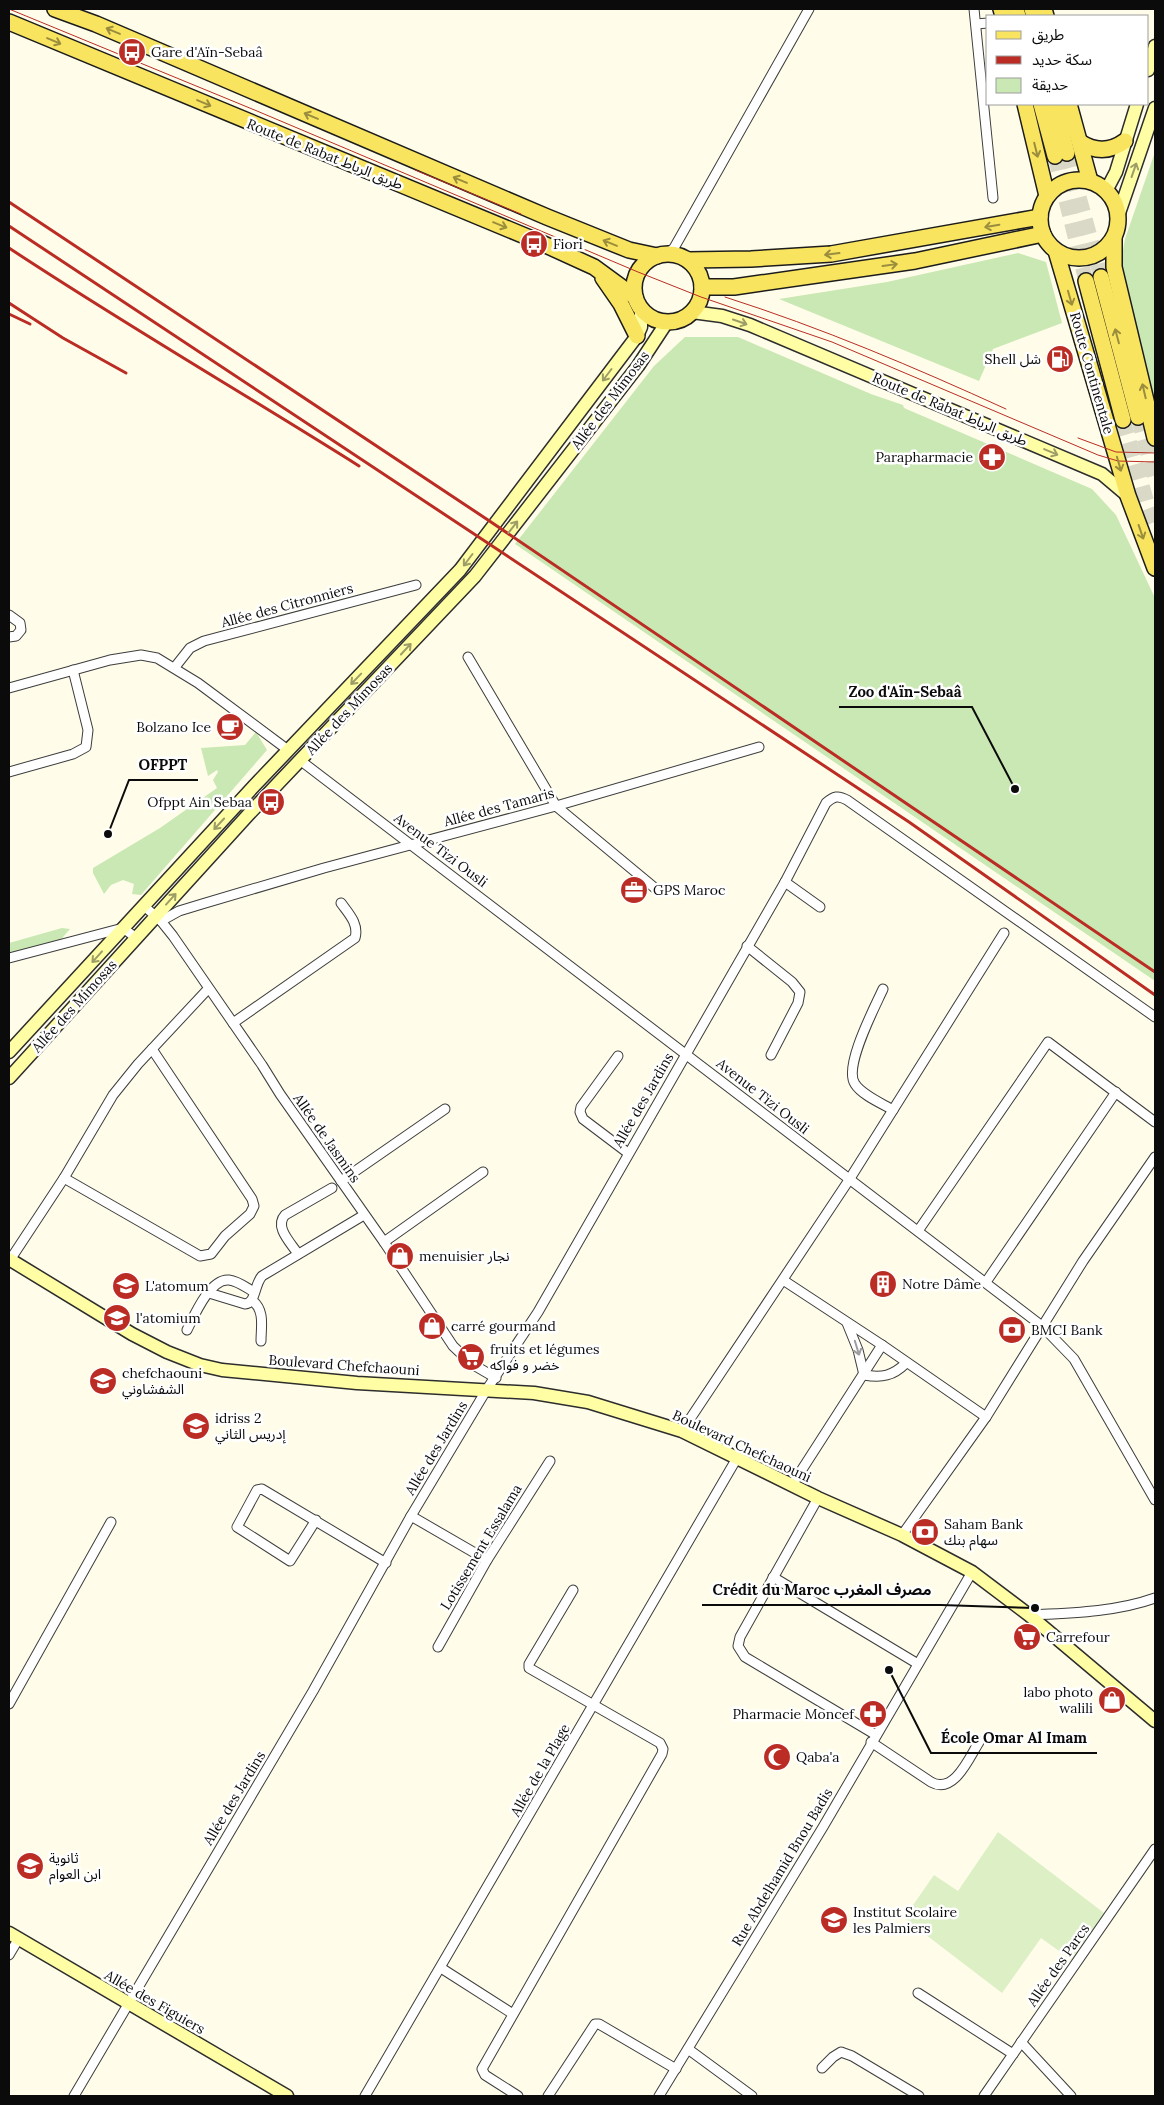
<svg xmlns="http://www.w3.org/2000/svg" width="1164" height="2105" font-family="Lora,'Noto Sans Arabic',serif">
<rect width="100%" height="100%" fill="#fffde9"/>
<g fill="#c9e8b3">
<path d="M1155,152v251l-34,-141 4,-23z"/>
<path d="M1018,253l28,9 16,61 -69,26 -14,32 -200,-82 108,-17z"/>
<path d="M685,337h53l133,57 32,11 1,3 188,81 24,26 39,83v383l-640,-437 139,-178z"/>
<path d="M256,732l11,18 -126,145 -9,-1 2,-10 -11,-4 -12,5 -7,9 -11,-21v-5l67,-40 57,-40 -4,-8 5,-8 -1,-2 -9,6 -7,-28 44,-3z"/>
<path d="M62,928l8,1 -12,14 -49,11v-11z"/>
</g>
<path fill="#dcefc5" d="M998,1832l110,84 -35,45 -32,-23 -39,55 -98,-75 30,-43 24,16z"/>
<g fill="none" stroke-linecap="round" stroke-linejoin="round">
<g stroke="#dad9c8" stroke-width="15" stroke-dasharray="15 8" stroke-linecap="butt">
<path d="M1067,153l34,124"/>
<path d="M1055,156l31,125"/>
<path d="M1138,417l17,62"/>
<path d="M1123,420l25,86 7,19"/>
</g>
<g stroke="#3e3e3e" stroke-width="11">
<g id="street">
<path d="M974,9l19,189"/>
<path d="M976,24l12,-1"/>
<path d="M667,254l7,-6 135,-239"/>
<path d="M9,615l11,8 1,7 -5,6 -7,1"/>
<path d="M468,657l88,149 100,83"/>
<path d="M175,667l15,-19 14,-7 212,-56"/>
<path d="M9,688l101,-28 31,-5 16,3 41,25 90,67"/>
<path d="M301,761l741,565 32,33 81,141"/>
<path d="M9,772l64,-18 13,-7 2,-17 -15,-60"/>
<path d="M785,882l35,25"/>
<path d="M144,906l17,15 12,15 89,129 18,29 104,148 69,104 19,18 24,14"/>
<path d="M161,921l18,-10 23,-7 122,-36 232,-62 203,-59"/>
<path d="M747,946l45,36 8,10 -2,11 -27,52"/>
<path d="M9,958l114,-30 12,9"/>
<path d="M883,989c-8,18 -40,78 -28,95 7,11 26,19 38,26"/>
<path d="M233,1023l122,-85c4,-14 -6,-24 -14,-35"/>
<path d="M618,1056l-37,51 -1,5 3,7 45,34"/>
<path d="M64,1178l136,78 11,-2 14,-18 25,-22 4,-8 -2,-7 -100,-150"/>
<path d="M341,1181l104,-72"/>
<path d="M918,1231l130,-189 107,80"/>
<path d="M384,1242l99,-70"/>
<path d="M298,1254c-7,-11 -24,-27 -13,-39l47,-27"/>
<path d="M10,1260l54,-82 49,-83 25,-31 70,-75"/>
<path d="M783,1280l99,65 104,72"/>
<path d="M986,1282l130,-190"/>
<path d="M209,1293l36,11c11,-1 9,-19 17,-28l102,-61"/>
<path d="M253,1301c12,10 8,26 8,40"/>
<path d="M847,1323l11,27 6,25c18,3 29,1 42,-12"/>
<path d="M187,1330c7,-14 23,-52 42,-50 9,1 18,8 25,12"/>
<path d="M682,1431l167,-251 155,-247"/>
<path d="M792,1485l90,-140"/>
<path d="M818,1498l-78,139 -2,9 7,11 131,78"/>
<path d="M411,1516l76,44"/>
<path d="M316,1520l-26,41 -53,-34 20,-37 5,-1 124,74"/>
<path d="M902,1535l84,-118 97,-156 72,-104"/>
<path d="M773,1577l145,87"/>
<path d="M1029,1615c42,-2 87,-3 126,-17"/>
<path d="M438,1647l49,-87 63,-99"/>
<path d="M9,1704l102,-182"/>
<path d="M871,1742l60,40c23,13 38,-24 48,-40"/>
<path d="M9,1955l10,-17"/>
<path d="M441,1968l72,46"/>
<path d="M918,1993l95,61"/>
<path d="M1021,2042l50,54"/>
<path d="M688,2049l64,47"/>
<path d="M822,2068l11,-11 8,-5 11,4 67,40"/>
<path d="M74,2096l239,-405 98,-175 76,-127 51,-77 247,-430 41,-79c8,-7 12,-8 21,-3l308,217"/>
<path d="M365,2096l372,-638"/>
<path d="M518,2096l-33,-21 -3,-6 180,-315 1,-5 -3,-6 -131,-75v-4l44,-74"/>
<path d="M548,2096l47,-72h4l77,45"/>
<path d="M659,2096l164,-269 149,-255"/>
<path d="M984,2096l171,-247"/>
</g>
</g>
<g stroke="#2d2d2d" stroke-width="15">
<g id="secondary">
<path d="M1148,70l7,-24"/>
<path d="M1106,191l10,-19 21,-68"/>
<path d="M1118,216l37,-108"/>
<path d="M692,312l30,4 28,9 352,149 26,22"/>
<path d="M9,1052l245,-266 206,-216 177,-234 4,-9v-18"/>
<path d="M9,1078l239,-263 227,-239 163,-210 29,-44"/>
<path d="M9,1259l123,75 35,18 33,13 22,5 135,13 177,10 54,9 94,29 136,67 84,37 70,37 57,43 126,106"/>
<path d="M9,1933l278,163"/>
</g>
</g>
<g stroke="#1c1c1c" stroke-width="18">
<g id="primary">
<path d="M55,9l41,15 451,193 82,33 28,6"/>
<path d="M1001,9l2,7"/>
<path d="M1016,9l2,7"/>
<path d="M1032,9l2,7"/>
<path d="M1044,9l2,7"/>
<path d="M9,22l528,219 57,26 41,30"/>
<path d="M1025,104l22,92"/>
<path d="M1041,104l14,52"/>
<path d="M1055,104l12,49"/>
<path d="M1069,104l21,77"/>
<path d="M1080,142c15,10 30,10 45,-1"/>
<circle cx="1079" cy="219" r="39"/>
<path d="M1114,238v29l41,171"/>
<path d="M1056,251l72,245 27,72"/>
<circle cx="668" cy="288" r="34"/>
<path d="M688,260l63,-1 80,-5 209,-37"/>
<path d="M1101,277l37,140"/>
<path d="M603,278l18,26 16,32"/>
<path d="M1086,281l37,139"/>
<path d="M702,287h32l181,-26 128,-27"/>
</g>
</g>
<use href="#street" stroke="#fff" stroke-width="9"/>
<use href="#secondary" stroke="#fffea4" stroke-width="12"/>
<use href="#primary" stroke="#f9e45f" stroke-width="15"/>
<g stroke="#ba2c24" stroke-width="1">
<path d="M9,9l248,102 381,161 63,25 131,45 266,113 20,6 37,1"/>
<path d="M415,170l106,44"/>
<path d="M725,297c97,31 189,70 281,112"/>
<path d="M1078,438l38,14 39,1"/>
</g>
<g stroke="#ba2c24" stroke-width="3">
<path d="M9,202l479,318 667,452"/>
<path d="M9,226l900,596 246,173"/>
<path d="M9,248c115,76 234,145 350,218"/>
<path d="M9,303l54,35 63,35"/>
<path d="M9,314l21,10"/>
</g>
</g>
<defs><path id="oneway-shaft" d="M-6 0H5M1.5-3L5.5 0L1.5 3" fill="none" stroke-width="1.6" stroke-linecap="round" stroke-linejoin="round" transform="scale(1.25)"/></defs>
<g stroke="#9a8d3d">
<use href="#oneway-shaft" transform="translate(113 31) rotate(-157)"/>
<use href="#oneway-shaft" transform="translate(54 41) rotate(23)"/>
<use href="#oneway-shaft" transform="translate(204 103) rotate(23)"/>
<use href="#oneway-shaft" transform="translate(311 116) rotate(-157)"/>
<use href="#oneway-shaft" transform="translate(1036 150) rotate(76)"/>
<use href="#oneway-shaft" transform="translate(460 180) rotate(-157)"/>
<use href="#oneway-shaft" transform="translate(500 225) rotate(22)"/>
<use href="#oneway-shaft" transform="translate(992 226) rotate(170)"/>
<use href="#oneway-shaft" transform="translate(610 243) rotate(-158)"/>
<use href="#oneway-shaft" transform="translate(832 254) rotate(173)"/>
<use href="#oneway-shaft" transform="translate(890 265) rotate(-8)"/>
<use href="#oneway-shaft" transform="translate(1070 298) rotate(74)"/>
<use href="#oneway-shaft" transform="translate(1117 336) rotate(-105)"/>
<use href="#oneway-shaft" transform="translate(1144 391) rotate(-103)"/>
<use href="#oneway-shaft" transform="translate(1119 464) rotate(74)"/>
<use href="#oneway-shaft" transform="translate(1141 532) rotate(71)"/>
</g>
<g stroke="#9d9d67">
<use href="#oneway-shaft" transform="translate(1134 170) rotate(-71)"/>
<use href="#oneway-shaft" transform="translate(740 322) rotate(19)"/>
<use href="#oneway-shaft" transform="translate(607 375) rotate(127)"/>
<use href="#oneway-shaft" transform="translate(1051 452) rotate(23)"/>
<use href="#oneway-shaft" transform="translate(513 527) rotate(-52)"/>
<use href="#oneway-shaft" transform="translate(468 560) rotate(127)"/>
<use href="#oneway-shaft" transform="translate(406 649) rotate(-47)"/>
<use href="#oneway-shaft" transform="translate(356 679) rotate(134)"/>
<use href="#oneway-shaft" transform="translate(219 824) rotate(133)"/>
<use href="#oneway-shaft" transform="translate(171 899) rotate(-48)"/>
<use href="#oneway-shaft" transform="translate(97 957) rotate(132)"/>
</g>
<use stroke="#9d9d9d" href="#oneway-shaft" transform="translate(857 1348) rotate(73)"/>
<defs>
<g id="bus-disc" transform="scale(1.4375)"><circle r="9.5" fill="#ba2c24" stroke="#fff"/><path d="M-5-6H5V4H4V6H2V4H-2V6H-4V4H-5ZM-3.5-4V0h7V-4ZM-3.5 1.2v1.5H-2V1.2ZM2 1.2v1.5H3.5V1.2Z" fill="#fff"/></g>
<g id="fuel-disc" transform="scale(1.4375)"><circle r="9.5" fill="#ba2c24" stroke="#fff"/><path d="M-5.5-6h7V0h2V4h1.3V-2.5L3-4.5l.8-.8L6-3V5H2.5V1h-1V6h-7ZM-4.2-4.7v3.2H.2V-4.7Z" fill="#fff"/></g>
<g id="pharmacy-disc" transform="scale(1.4375)"><circle r="9.5" fill="#ba2c24" stroke="#fff"/><path d="M-2-6h4v4h4v4h-4v4h-4v-4h-4v-4h4Z" fill="#fff"/></g>
<g id="cafe-disc" transform="scale(1.4375)"><circle r="9.5" fill="#ba2c24" stroke="#fff"/><path d="M-5.5-4.5H6V0H3Q3 3.5 0 3.5H-2.5Q-5.5 3.5-5.5 0ZM3-3.2v2h1.7v-2ZM-6 4.5H4V6H-6Z" fill="#fff"/></g>
<g id="office-disc" transform="scale(1.4375)"><circle r="9.5" fill="#ba2c24" stroke="#fff"/><path d="M-6-3h4V-5.5h4V-3h4V5H-6ZM-1-4.5V-3h2v-1.5ZM-6 0V1H6V0Z" fill="#fff"/></g>
<g id="shop-disc" transform="scale(1.4375)"><circle r="9.5" fill="#ba2c24" stroke="#fff"/><path d="M-5-2.5h2.3a2.7 3.5 0 0 1 5.4 0H5L5.5 6h-11ZM-1.5-2.5h3a1.5 2.3 0 0 0-3 0Z" fill="#fff"/></g>
<g id="building-disc" transform="scale(1.4375)"><circle r="9.5" fill="#ba2c24" stroke="#fff"/><path d="M-4-6H4V6H1V3H-1V6H-4ZM-2.5-4.3h1.7v1.8h-1.7ZM.8-4.3h1.7v1.8H.8ZM-2.5-1h1.7V.8h-1.7ZM.8-1h1.7V.8H.8Z" fill="#fff"/></g>
<g id="school-disc" transform="scale(1.4375)"><circle r="9.5" fill="#ba2c24" stroke="#fff"/><path d="M0-5L7-2L0 1L-7-2ZM-4 1L0 2.5L4 1V4Q0 6-4 4Z" fill="#fff"/></g>
<g id="bank-disc" transform="scale(1.4375)"><circle r="9.5" fill="#ba2c24" stroke="#fff"/><path d="M-6-4H6V4H-6ZM0-2.3a2.3 2.3 0 1 0 0 4.6a2.3 2.3 0 1 0 0-4.6Z" fill="#fff"/></g>
<g id="supermarket-disc" transform="scale(1.4375)"><circle r="9.5" fill="#ba2c24" stroke="#fff"/><path d="M-6-5.5h2.5l.6 2H6L4.5 2H-2.5L-4.4-4H-6ZM-1.5 3.2a1.3 1.3 0 1 0 .1 0ZM3 3.2a1.3 1.3 0 1 0 .1 0Z" fill="#fff"/></g>
<g id="mosque-disc" transform="scale(1.4375)"><circle r="9.5" fill="#ba2c24" stroke="#fff"/><path d="M3.5-4.9A6 6 0 1 0 3.5 4.9A5 5 0 1 1 3.5-4.9Z" fill="#fff"/></g>
</defs>
<g fill-rule="evenodd">
<use href="#bus-disc" x="132" y="52"/>
<use href="#bus-disc" x="534" y="244"/>
<use href="#fuel-disc" x="1060" y="359"/>
<use href="#pharmacy-disc" x="992" y="457"/>
<use href="#cafe-disc" x="230" y="727"/>
<use href="#bus-disc" x="271" y="802"/>
<use href="#office-disc" x="634" y="890"/>
<use href="#shop-disc" x="400" y="1256"/>
<use href="#building-disc" x="883" y="1284"/>
<use href="#school-disc" x="126" y="1286"/>
<use href="#school-disc" x="117" y="1318"/>
<use href="#shop-disc" x="432" y="1326"/>
<use href="#bank-disc" x="1012" y="1330"/>
<use href="#supermarket-disc" x="471" y="1357"/>
<use href="#school-disc" x="103" y="1381"/>
<use href="#school-disc" x="196" y="1426"/>
<use href="#bank-disc" x="925" y="1532"/>
<use href="#supermarket-disc" x="1027" y="1637"/>
<use href="#shop-disc" x="1112" y="1700"/>
<use href="#pharmacy-disc" x="873" y="1714"/>
<use href="#mosque-disc" x="777" y="1757"/>
<use href="#school-disc" x="30" y="1866"/>
<use href="#school-disc" x="834" y="1920"/>
</g>
<g text-anchor="middle" stroke-width="5" stroke-linejoin="round" paint-order="stroke">
<g font-size="14" fill="#0b0b0b" stroke="#fff" text-anchor="start">
<text x="151" y="57">Gare d'Aïn-Sebaâ</text>
<text x="553" y="249">Fiori</text>
<text x="1041" y="364" text-anchor="end">Shell شل</text>
<text x="973" y="462" text-anchor="end">Parapharmacie</text>
<text x="211" y="732" text-anchor="end">Bolzano Ice</text>
<text x="252" y="807" text-anchor="end">Ofppt Ain Sebaa</text>
<text x="653" y="895">GPS Maroc</text>
<text x="419" y="1261">menuisier نجار</text>
<text x="902" y="1289">Notre Dâme</text>
<text x="145" y="1291">L'atomum</text>
<text x="136" y="1323">l'atomium</text>
<text x="451" y="1331">carré gourmand</text>
<text x="1031" y="1335">BMCI Bank</text>
<text x="490" y="1354">fruits et légumes<tspan x="490" dy="16">خضر و فواكه</tspan></text>
<text x="122" y="1378">chefchaouni<tspan x="122" dy="16">الشفشاوني</tspan></text>
<text x="215" y="1423">idriss 2<tspan x="215" dy="16">إدريس الثاني</tspan></text>
<text x="944" y="1529">Saham Bank<tspan x="944" dy="16">سهام بنك</tspan></text>
<text x="1046" y="1642">Carrefour</text>
<text x="1093" y="1697" text-anchor="end">labo photo<tspan x="1093" dy="16">walili</tspan></text>
<text x="854" y="1719" text-anchor="end">Pharmacie Moncef</text>
<text x="796" y="1762">Qaba'a</text>
<text x="49" y="1863">ثانوية<tspan x="49" dy="16">ابن العوام</tspan></text>
<text x="853" y="1917">Institut Scolaire<tspan x="853" dy="16">les Palmiers</tspan></text>
</g>
<g font-size="14" fill="#0b0b0b" stroke="#fff">
<text transform="translate(325 154) rotate(22)" y="5">Route de Rabat طريق الرباط</text>
<text transform="translate(1092 373) rotate(74)" y="5">Route Continentale</text>
<text transform="translate(610 400) rotate(-53)" y="5">Allée des Mimosas</text>
<text transform="translate(950 409) rotate(23)" y="5">Route de Rabat طريق الرباط</text>
<text transform="translate(287 605) rotate(-15)" y="5">Allée des Citronniers</text>
<text transform="translate(349 709) rotate(-47)" y="5">Allée des Mimosas</text>
<text transform="translate(499 807) rotate(-15)" y="5">Allée des Tamaris</text>
<text transform="translate(441 850) rotate(37)" y="5">Avenue Tizi Ousli</text>
<text transform="translate(74 1006) rotate(-48)" y="5">Allée des Mimosas</text>
<text transform="translate(763 1096) rotate(38)" y="5">Avenue Tizi Ousli</text>
<text transform="translate(643 1100) rotate(-60)" y="5">Allée des Jardins</text>
<text transform="translate(327 1138) rotate(55)" y="5">Allée de Jasmins</text>
<text transform="translate(344 1365) rotate(4)" y="5">Boulevard Chefchaouni</text>
<text transform="translate(742 1446) rotate(25)" y="5">Boulevard Chefchaouni</text>
<text transform="translate(436 1448) rotate(-59)" y="5">Allée des Jardins</text>
<text transform="translate(481 1547) rotate(-59)" y="5">Lotissement Essalama</text>
<text transform="translate(540 1770) rotate(-60)" y="5">Allée de la Plage</text>
<text transform="translate(234 1798) rotate(-59)" y="5">Allée des Jardins</text>
<text transform="translate(782 1867) rotate(-59)" y="5">Rue Abdelhamid Bnou Badis</text>
<text transform="translate(1058 1965) rotate(-55)" y="5">Allée des Parcs</text>
<text transform="translate(155 2002) rotate(30)" y="5">Allée des Figuiers</text>
</g>
</g>
<path fill="none" stroke="#0b0b0b" stroke-width="2" d="M1015 789L972 707H839M108 834L129 780H198M1035 1608L941 1605H702M889 1670L931 1753H1097"/>
<g fill="#0b0b0b" stroke="#fff" stroke-width="2">
<circle cx="1015" cy="789" r="5"/>
<circle cx="108" cy="834" r="5"/>
<circle cx="1035" cy="1608" r="5"/>
<circle cx="889" cy="1670" r="5"/>
</g>
<g font-size="15" text-anchor="middle" font-weight="bold" fill="#0b0b0b" stroke="#fff" stroke-width="5" stroke-linejoin="round" paint-order="stroke">
<text x="905" y="697">Zoo d'Aïn-Sebaâ</text>
<text x="163" y="770">OFPPT</text>
<text x="822" y="1595">Crédit du Maroc مصرف المغرب</text>
<text x="1014" y="1743">École Omar Al Imam</text>
</g>
<rect width="1164" height="2105" fill="none" stroke="#0b0b0b" stroke-width="20"/>
<rect x="986" y="15" width="162" height="90" fill="#ffffff" stroke="#9d9d9d"/>
<rect x="996" y="31" width="25" height="8" fill="#f9e45f" stroke="#9d9d9d"/>
<text x="1032" y="40" font-size="15" fill="#0b0b0b">طريق</text>
<rect x="996" y="56" width="25" height="8" fill="#ba2c24" stroke="#9d9d9d"/>
<text x="1032" y="65" font-size="15" fill="#0b0b0b">سكة حديد</text>
<rect x="996" y="78" width="25" height="15" fill="#c9e8b3" stroke="#9d9d9d"/>
<text x="1032" y="90" font-size="15" fill="#0b0b0b">حديقة</text>
</svg>
